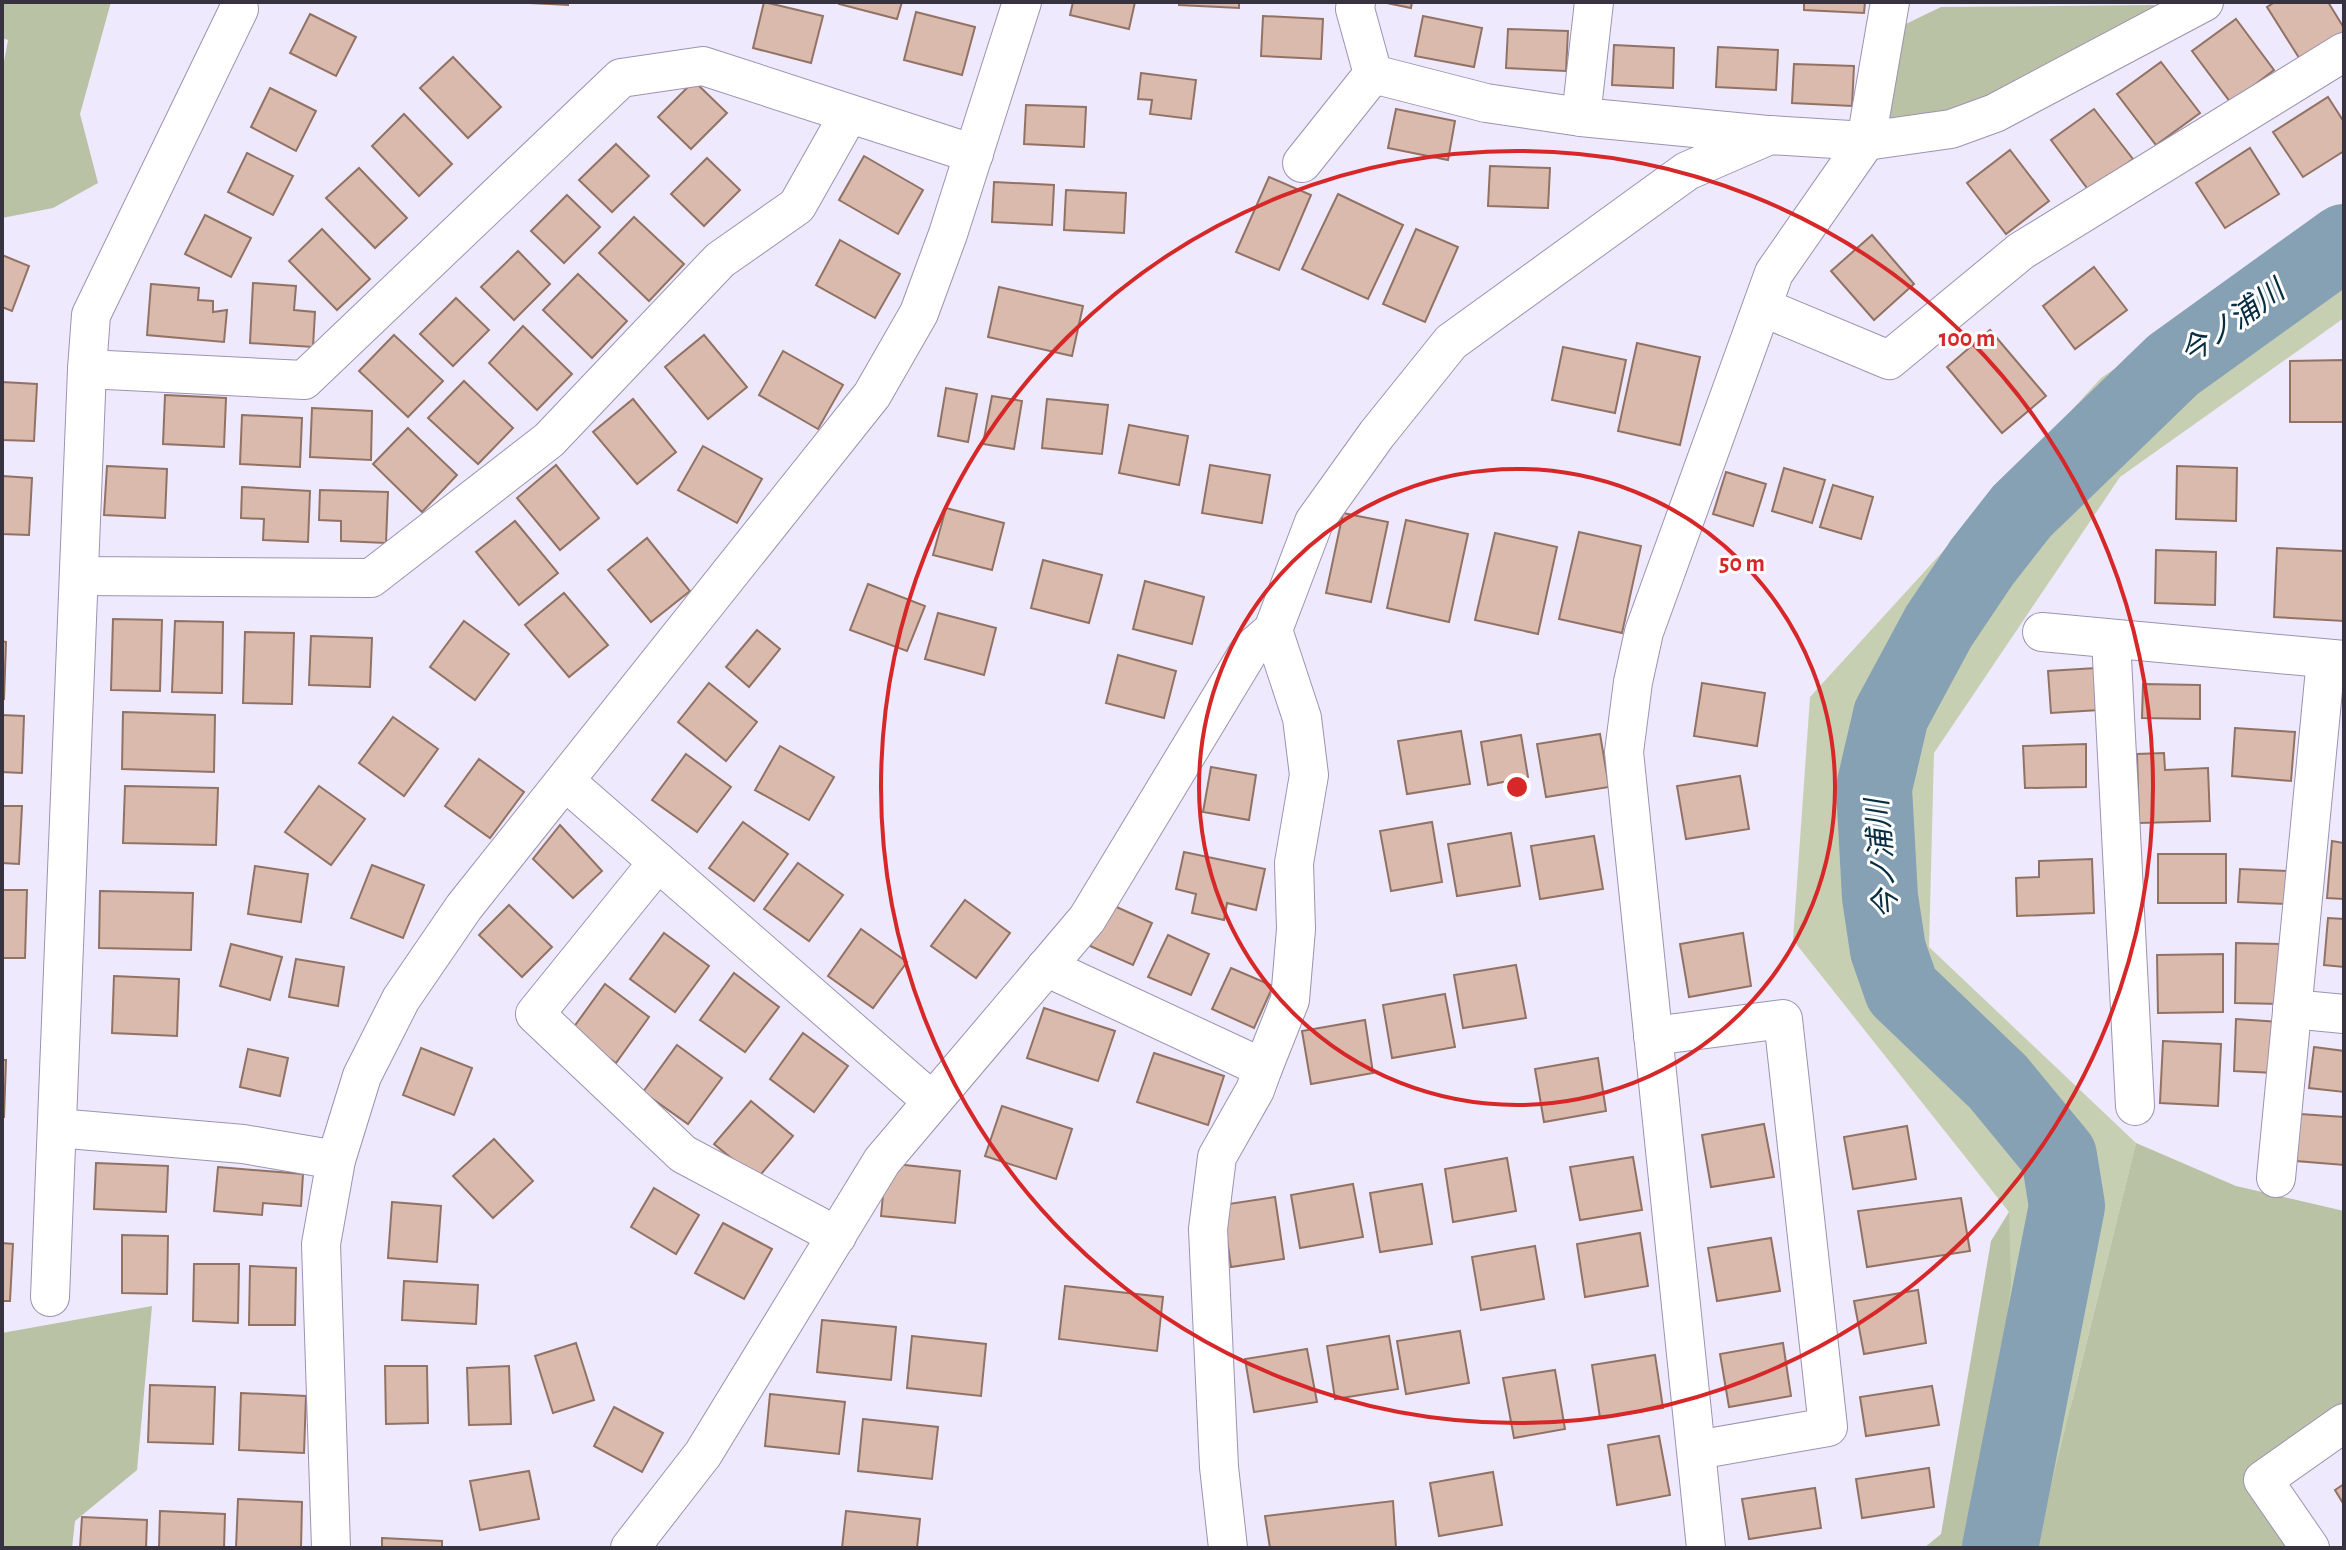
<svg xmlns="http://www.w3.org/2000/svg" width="2346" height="1550" font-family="'Alegreya Sans','Noto Sans JP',sans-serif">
<rect width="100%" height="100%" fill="#eee9fd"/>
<path fill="#c7cfb3" d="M2344,212v106l-224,159 -186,276 -5,194 207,196 -64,258 -13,147h-97l47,-336 -216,-272 17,-243 291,-319z"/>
<g fill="#b9c2a5">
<path d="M2,2h109l-31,112 18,69 -45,25 -51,10v-145l6,-33 -6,-2z"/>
<path d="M2154,5l14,16 -281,117 -2,-104 56,-27z"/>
<path d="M2136,1143l100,43 108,25v226l-71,57 37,54h-272l13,-62z"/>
<path d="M2009,1212l2,72 -11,90 -33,174h-43l17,-14 50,-293z"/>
<path d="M152,1306l-15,164 -62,51 -3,27h-70v-215z"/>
</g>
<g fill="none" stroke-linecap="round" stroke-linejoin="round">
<path stroke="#87a1b4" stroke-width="76" d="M2000,1548l67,-342 -8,-50 -61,-74 -96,-92 -14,-40 -8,-53 -6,-109 17,-73 48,-89 43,-64 40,-51 151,-146 171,-123"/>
</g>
<g fill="#d9baac" stroke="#927264" stroke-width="2">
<path d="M510,2h58v3z"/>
<path d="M764,2l59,14 -12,47 -58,-15z"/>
<path d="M839,2h63l-5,17 -58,-15z"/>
<path d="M1073,2h62l-6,27 -59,-14z"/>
<path d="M1179,2h60v6l-60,-3z"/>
<path d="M1382,2h30l-1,6z"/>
<path d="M1804,2h61l-1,11 -60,-3z"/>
<path d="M2275,2h53l16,26v7l-43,26 -34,-54z"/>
<path d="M916,12l59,15 -13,48 -58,-15z"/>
<path d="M310,14l46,23 -20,39 -46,-23z"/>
<path d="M1263,16l60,3 -2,40 -60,-3z"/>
<path d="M1423,16l59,12 -8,39 -59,-11z"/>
<path d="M2236,19l38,51 -43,33 -39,-52z"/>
<path d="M1508,29l60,2 -2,40 -60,-3z"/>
<path d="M1614,45l60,3 -1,40 -61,-3z"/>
<path d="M1718,47l60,3 -2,40 -60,-3z"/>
<path d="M453,57l48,50 -33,31 -48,-50z"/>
<path d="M2161,62l39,51 -44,32 -39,-51z"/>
<path d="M1794,64l60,2 -2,40 -60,-3z"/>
<path d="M1141,73l55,7 -5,39 -41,-5 2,-14 -14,-1z"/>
<path d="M694,81l33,32 -36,36 -33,-32z"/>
<path d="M270,88l46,23 -20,40 -45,-24z"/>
<path d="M2328,97l16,25v29l-41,26 -30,-45z"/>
<path d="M1026,105l60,2 -2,40 -60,-3z"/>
<path d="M1396,109l59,12 -7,39 -60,-12z"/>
<path d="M2094,109l39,50 -43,33 -39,-52z"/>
<path d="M404,114l48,50 -33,32 -47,-50z"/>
<path d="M616,144l33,32 -37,36 -33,-32z"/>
<path d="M2250,148l29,46 -54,34 -29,-45z"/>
<path d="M2010,150l39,51 -43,33 -39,-51z"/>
<path d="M247,153l46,23 -20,39 -45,-23z"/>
<path d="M864,156l59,34 -25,44 -59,-34z"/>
<path d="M707,158l33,32 -36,36 -33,-32z"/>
<path d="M1490,166l60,2 -2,40 -60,-2z"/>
<path d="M359,168l48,50 -32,30 -49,-50z"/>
<path d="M1269,177l42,18 -32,75 -43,-18z"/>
<path d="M994,182l60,3 -2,40 -60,-3z"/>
<path d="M1066,190l60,3 -2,40 -60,-3z"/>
<path d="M1338,194l65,31 -35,74 -66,-30z"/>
<path d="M567,195l33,32 -36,36 -33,-32z"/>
<path d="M205,215l46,23 -20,39 -46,-23z"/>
<path d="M634,217l50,47 -35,37 -50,-48z"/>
<path d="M322,229l48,50 -33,31 -48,-49z"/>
<path d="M1416,229l42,18 -33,75 -42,-18z"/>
<path d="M1872,235l42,49 -40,36 -43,-49z"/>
<path d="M840,240l60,34 -25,44 -59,-33z"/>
<path d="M518,251l32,33 -36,36 -33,-33z"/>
<path d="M2,255l27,11 -17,45 -10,-4z"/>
<path d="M2094,267l33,43 -52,39 -32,-43z"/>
<path d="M578,274l49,47 -35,37 -49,-48z"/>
<path d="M253,283l43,3 -2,24 21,2 -2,35 -63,-4z"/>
<path d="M151,284l48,4 -1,12 15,1v11l14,-2 -3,32 -77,-7z"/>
<path d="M999,287l84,19 -11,50 -84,-19z"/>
<path d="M456,298l33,32 -36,36 -33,-32z"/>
<path d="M523,326l49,48 -35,36 -48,-47z"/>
<path d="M1990,330l56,66 -44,37 -55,-66z"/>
<path d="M394,335l49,46 -35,36 -49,-46z"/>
<path d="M704,335l43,52 -39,32 -43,-52z"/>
<path d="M1637,343l63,14 -20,88 -62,-14z"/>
<path d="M1563,347l63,13 -11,53 -63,-13z"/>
<path d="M783,351l60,34 -25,44 -59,-34z"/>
<path d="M2344,360v62h-54v-61z"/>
<path d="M464,381l49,47 -35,36 -50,-46z"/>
<path d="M2,382l35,2 -3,57 -32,-1z"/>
<path d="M946,388l31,6 -9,48 -30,-6z"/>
<path d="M165,395l61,3 -2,49 -61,-3z"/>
<path d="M992,396l30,5 -8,48 -31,-5z"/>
<path d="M633,399l43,53 -39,32 -44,-52z"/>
<path d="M1047,399l61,6 -6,49 -60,-6z"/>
<path d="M312,408l60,3 -1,49 -61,-3z"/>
<path d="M242,415l60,3 -2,49 -60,-3z"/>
<path d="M1129,425l59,11 -9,49 -60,-12z"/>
<path d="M408,428l49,47 -35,37 -49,-48z"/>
<path d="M703,446l59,33 -25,44 -59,-33z"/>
<path d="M556,465l43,53 -39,32 -43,-52z"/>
<path d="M1210,465l60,10 -8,48 -60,-10z"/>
<path d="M107,466l60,3 -2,49 -61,-3z"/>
<path d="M2177,466l60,2 -1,53 -60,-2z"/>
<path d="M1784,468l41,12 -13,43 -40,-12z"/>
<path d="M1726,472l40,12 -13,42 -40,-12z"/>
<path d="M2,476l30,2 -3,57 -27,-1z"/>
<path d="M1833,485l40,12 -12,42 -41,-12z"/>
<path d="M242,487l68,4 -2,51 -45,-2 1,-21 -23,-1z"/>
<path d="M320,490l68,2 -2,51 -45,-2v-20l-22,-1z"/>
<path d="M946,508l58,15 -12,47 -59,-15z"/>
<path d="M1343,513l45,9 -17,80 -45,-9z"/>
<path d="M1406,520l62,14 -19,88 -62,-14z"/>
<path d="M515,521l43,52 -39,32 -43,-53z"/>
<path d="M1579,532l62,14 -19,87 -63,-14z"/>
<path d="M1495,533l62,14 -19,87 -63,-14z"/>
<path d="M647,538l43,53 -39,31 -43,-52z"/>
<path d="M2277,548l67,3v70l-70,-4z"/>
<path d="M2156,550l60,2 -1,53 -60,-2z"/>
<path d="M1043,560l59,15 -13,48 -58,-15z"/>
<path d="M1145,581l59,16 -12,47 -59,-15z"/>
<path d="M868,584l57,22 -18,45 -57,-21z"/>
<path d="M564,593l44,52 -39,32 -44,-52z"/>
<path d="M938,613l58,15 -12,47 -59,-16z"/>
<path d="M113,619l49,1 -2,71 -49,-1z"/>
<path d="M175,621l48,1 -1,71 -50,-1z"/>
<path d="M464,621l45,33 -34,46 -45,-33z"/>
<path d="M757,630l23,19 -31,38 -23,-20z"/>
<path d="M245,632l49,1 -2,71 -49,-1z"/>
<path d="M311,636l61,2 -2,49 -61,-2z"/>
<path d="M2,641l4,1 -2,57h-2z"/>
<path d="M1118,655l58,16 -12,47 -58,-15z"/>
<path d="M2096,668l3,42 -48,3 -3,-42z"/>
<path d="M709,683l48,39 -31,39 -48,-39z"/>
<path d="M1702,683l63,10 -8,53 -63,-10z"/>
<path d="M2143,684l57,1v34l-58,-1z"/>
<path d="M123,712l92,3 -1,57 -92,-3z"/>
<path d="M2,715l22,1 -2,57 -20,-1z"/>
<path d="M393,717l45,32 -34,47 -45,-33z"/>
<path d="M2235,728l60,4 -4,49 -59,-5z"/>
<path d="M1461,731l9,53 -63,10 -9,-53z"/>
<path d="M1600,734l9,53 -63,10 -9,-53z"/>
<path d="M1521,735l7,42 -40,8 -7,-43z"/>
<path d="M2086,744v43l-61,1 -2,-42z"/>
<path d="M780,746l54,31 -25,43 -54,-30z"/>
<path d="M2164,753l1,17 43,-2 2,53 -71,2 -2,-69z"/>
<path d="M686,754l45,33 -34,45 -45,-32z"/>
<path d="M479,759l45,33 -34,46 -45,-32z"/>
<path d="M1211,767l45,8 -7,45 -46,-8z"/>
<path d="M1740,776l9,53 -63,10 -9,-53z"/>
<path d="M125,786l93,2 -2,57 -93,-2z"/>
<path d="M319,786l46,33 -34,46 -46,-33z"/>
<path d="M2,806h20l-3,58 -17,-1z"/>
<path d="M743,822l45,32 -34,47 -45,-33z"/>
<path d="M1432,822l10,60 -51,9 -11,-60z"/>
<path d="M560,825l42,46 -29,27 -40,-39z"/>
<path d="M1511,833l9,53 -63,10 -9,-52z"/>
<path d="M1594,836l9,53 -63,10 -9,-53z"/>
<path d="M2332,841l12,2v56l-17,-1z"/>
<path d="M1184,852l81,17 -9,41 -29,-7 -3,17 -32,-7 4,-19 -20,-5z"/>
<rect x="2158" y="854" width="68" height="49"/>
<path d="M2092,859l2,54 -77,3 -1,-38 23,-1v-16z"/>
<path d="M798,863l45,32 -34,46 -45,-32z"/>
<path d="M372,865l52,20 -21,53 -52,-20z"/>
<path d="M255,866l53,8 -7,48 -53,-8z"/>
<path d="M2240,869l48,2 -1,33 -49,-2z"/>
<path d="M2,890h25l-2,68h-23z"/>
<path d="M100,891l93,2 -2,57 -92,-2z"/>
<path d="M965,900l45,33 -34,45 -45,-32z"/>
<path d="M1110,904l42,19 -19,42 -43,-19z"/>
<path d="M509,905l43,42 -30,30 -43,-42z"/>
<path d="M2328,918l16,1v48l-20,-2z"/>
<path d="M861,929l46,33 -34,46 -45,-32z"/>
<path d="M664,933l45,33 -34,46 -45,-33z"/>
<path d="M1743,933l8,53 -62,11 -9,-53z"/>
<path d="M1168,935l41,19 -18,41 -43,-18z"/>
<path d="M2236,943l45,1v60l-46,-1z"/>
<path d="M231,944l51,13 -12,43 -50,-14z"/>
<path d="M2223,954v58l-65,1 -1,-58z"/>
<path d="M296,959l48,8 -6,39 -49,-9z"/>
<path d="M1516,965l10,53 -63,10 -9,-53z"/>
<path d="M1231,968l42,18 -19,42 -42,-19z"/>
<path d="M734,973l45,34 -34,45 -45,-32z"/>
<path d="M114,976l65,3 -2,57 -65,-3z"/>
<path d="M605,984l44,33 -33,46 -45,-32z"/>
<path d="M1445,994l10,53 -63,11 -9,-53z"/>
<path d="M1044,1008l71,23 -17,50 -71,-23z"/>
<path d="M2236,1019l44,3 -5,51 -41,-2z"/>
<path d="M1365,1020l8,53 -62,11 -9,-53z"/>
<path d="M803,1033l45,33 -34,46 -44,-33z"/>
<path d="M2163,1041l58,3 -3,62 -58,-3z"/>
<path d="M677,1045l45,33 -34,46 -45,-32z"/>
<path d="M2314,1047l30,4v41l-35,-4z"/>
<path d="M421,1048l51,20 -18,47 -51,-20z"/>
<path d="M248,1049l40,9 -8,38 -40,-9z"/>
<path d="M1154,1053l70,23 -16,49 -71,-23z"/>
<path d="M1598,1058l8,53 -62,11 -9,-53z"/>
<path d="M2,1060h4l-2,57h-2z"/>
<path d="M751,1101l42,35 -36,43 -43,-35z"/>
<path d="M1002,1106l70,23 -16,50 -71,-23z"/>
<path d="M2300,1114l44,3v48l-48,-4z"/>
<path d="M1764,1124l10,53 -63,10 -9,-52z"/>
<path d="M1907,1126l9,53 -63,10 -9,-52z"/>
<path d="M494,1139l39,42 -40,37 -40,-42z"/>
<path d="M1633,1157l9,53 -62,10 -10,-53z"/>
<path d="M1507,1158l9,53 -63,11 -8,-53z"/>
<path d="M96,1163l72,3 -2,46 -72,-3z"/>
<path d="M886,1163l74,8 -5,52 -74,-7z"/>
<path d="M218,1167l85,7 -2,32 -38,-3 -1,12 -48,-4z"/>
<path d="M1353,1184l10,53 -63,11 -9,-53z"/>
<path d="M1422,1184l10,60 -52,8 -10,-59z"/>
<path d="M654,1188l45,27 -23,39 -45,-27z"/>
<path d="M1275,1197l9,62 -53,8 -9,-62z"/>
<path d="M1961,1198l9,53 -103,16 -9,-56z"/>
<path d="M392,1202l49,4 -4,56 -49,-4z"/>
<path d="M723,1223l49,26 -28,50 -49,-26z"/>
<path d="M1640,1233l8,53 -63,11 -8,-53z"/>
<path d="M122,1235l46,1 -1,58 -45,-1z"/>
<path d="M1771,1238l9,53 -63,10 -9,-53z"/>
<path d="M2,1243l11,1 -3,57h-8z"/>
<path d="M1535,1246l9,53 -63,11 -9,-53z"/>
<path d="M194,1264h45l-1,59 -45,-2z"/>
<path d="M250,1266l46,2 -1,57h-46z"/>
<path d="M404,1281l74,4 -2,39 -74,-4z"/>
<path d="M1065,1286l98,11 -6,54 -98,-12z"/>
<path d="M1918,1290l8,53 -62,11 -10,-53z"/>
<path d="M822,1320l74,7 -5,53 -74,-8z"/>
<path d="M1460,1331l9,52 -63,11 -9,-53z"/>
<path d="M912,1336l74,8 -5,52 -74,-8z"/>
<path d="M1389,1336l9,53 -63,10 -8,-53z"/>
<path d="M576,1343l18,57 -41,13 -18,-57z"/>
<path d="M1783,1343l8,53 -62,11 -9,-53z"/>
<path d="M1307,1349l10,53 -63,10 -9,-53z"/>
<path d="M1655,1355l8,53 -63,10 -8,-53z"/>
<path d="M385,1366h42l1,57 -42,1z"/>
<path d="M509,1366l2,58 -42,1 -2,-57z"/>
<path d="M1555,1370l10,59 -51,9 -11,-60z"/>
<path d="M150,1385l65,2 -2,57 -65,-2z"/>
<path d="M1932,1386l7,39 -73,11 -6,-39z"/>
<path d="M241,1393l65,3 -2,57 -65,-3z"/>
<path d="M770,1394l75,8 -6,52 -74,-8z"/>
<path d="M614,1407l49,26 -21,39 -48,-26z"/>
<path d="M863,1419l75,8 -6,52 -74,-8z"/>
<path d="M1659,1436l11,59 -53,10 -9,-60z"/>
<path d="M1929,1468l5,39 -72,11 -6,-39z"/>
<path d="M529,1471l10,48 -59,11 -10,-49z"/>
<path d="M1493,1472l9,53 -63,11 -9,-53z"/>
<path d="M2344,1484v21l-9,-15z"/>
<path d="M1815,1488l6,40 -72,11 -7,-40z"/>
<path d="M238,1499l64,3 -1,46h-65z"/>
<path d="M1393,1501l3,47h-126l-5,-32z"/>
<path d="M160,1511l65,3 -1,34h-65z"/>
<path d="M846,1511l74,8 -3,29h-75z"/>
<path d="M82,1517l65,3 -1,28h-66z"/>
<path d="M382,1538l60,3v7h-60z"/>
</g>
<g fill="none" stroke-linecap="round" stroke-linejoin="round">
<g stroke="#9c93b2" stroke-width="40">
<g id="minor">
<path d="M1356,2l-1,7 18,65 113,29 95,14 186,18"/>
<path d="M1581,117l13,-115"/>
<path d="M1302,163l71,-89"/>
<path d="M1762,307l127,53 132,-109 323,-199"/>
<path d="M87,369l217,11 317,-302 82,-12 271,88"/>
<path d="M79,576l292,2 178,-138 171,-180 77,-54 52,-92"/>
<path d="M2042,632l302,28"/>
<path d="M2111,639l24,467"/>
<path d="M565,781l367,320"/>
<path d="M658,862l-123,152 148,140 154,82"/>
<path d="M1046,967l217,101 -8,22 -38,67 -9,72 11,238 9,81"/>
<path d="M2292,1009l52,5"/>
<path d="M1653,1036l130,-17 45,408 -131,23"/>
<path d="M1263,1068l27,-68 6,-71 -2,-66 15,-88 -7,-57 -29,-88"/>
<path d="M57,1128l186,16 93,16"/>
<path d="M2276,1178l50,-519"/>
<path d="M50,1297l37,-928 4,-54 148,-306"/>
<path d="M331,1548l-10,-304 15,-84 26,-84 39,-77 63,-92 408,-512 47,-82 29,-79 74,-232"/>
<path d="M630,1548l73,-94 179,-293 205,-242 162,-268 24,-21 41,-108 63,-88 74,-92 236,-171 83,-36 96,6 85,-12 44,-16 209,-111"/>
<path d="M1706,1548l-82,-796 9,-70 11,-50 130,-359 92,-132 24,-139"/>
<path d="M2310,1548l-47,-68 81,-57"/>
</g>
</g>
<use href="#minor" stroke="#fff" stroke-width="38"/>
</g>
<g fill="none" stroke="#d62828" stroke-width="4">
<circle cx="1517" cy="787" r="318"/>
<circle cx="1517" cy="787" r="636"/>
</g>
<g text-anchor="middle" stroke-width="6" stroke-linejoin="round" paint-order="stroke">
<g font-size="30" font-style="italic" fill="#062d41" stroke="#fff">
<text transform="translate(2232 322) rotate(-36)" y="10">今ノ浦川</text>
<text transform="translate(1882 859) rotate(-95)" y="10">今ノ浦川</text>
</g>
</g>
<circle cx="1517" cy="787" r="12" fill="#d62828" stroke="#fff" stroke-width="4"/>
<g font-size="24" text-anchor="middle" font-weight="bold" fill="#d62828" stroke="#fff" stroke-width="6" stroke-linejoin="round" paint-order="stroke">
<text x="1967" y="346">100 m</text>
<text x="1742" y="571">50 m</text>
</g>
<rect width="2346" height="1550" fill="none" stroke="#36323f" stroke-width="8"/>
</svg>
